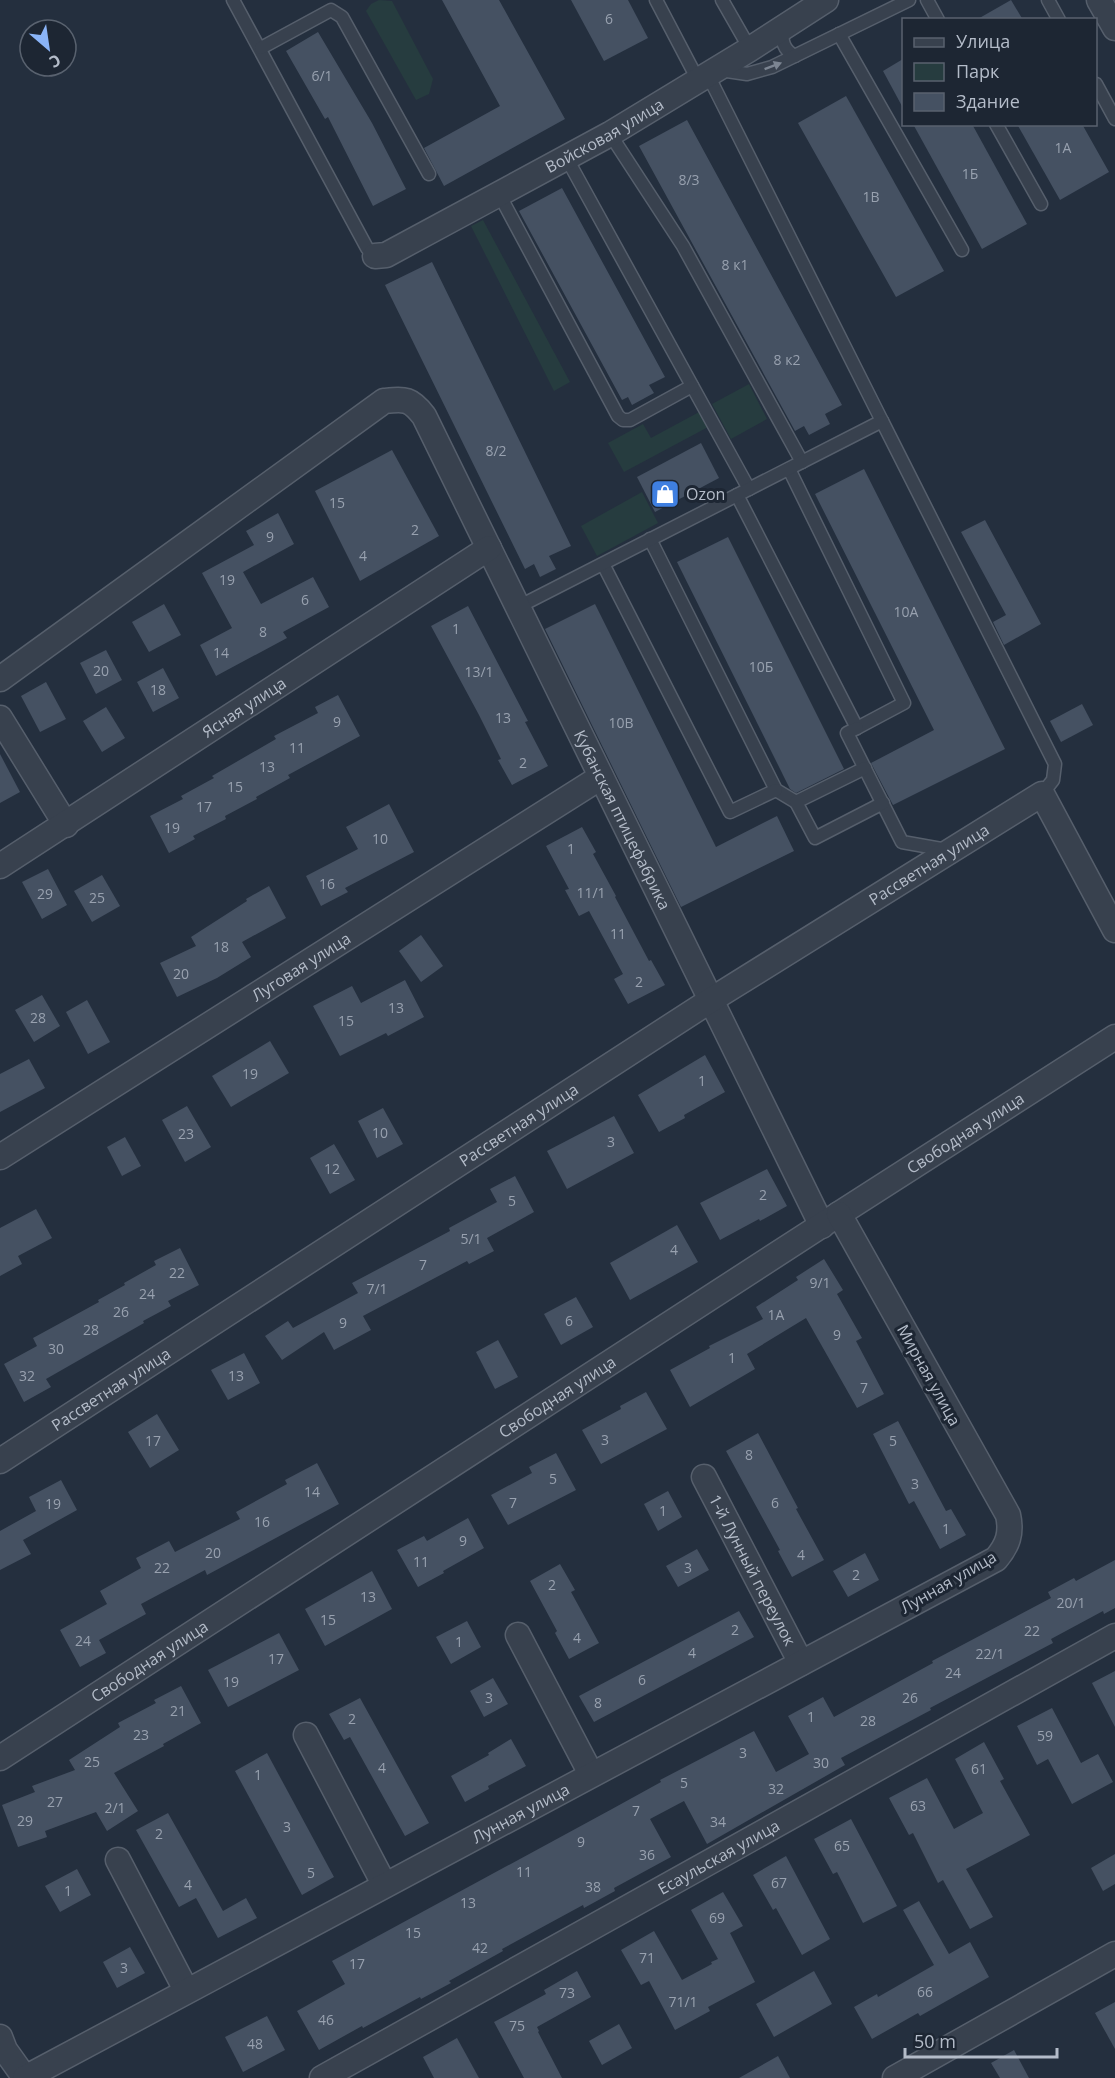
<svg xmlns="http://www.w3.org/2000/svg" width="1115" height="2078" font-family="'Open Sans',sans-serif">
<rect width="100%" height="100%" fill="#242f3e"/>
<g fill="#263c3f">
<path d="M379,0l13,1 41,78 -4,15 -13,6 -50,-89 5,-7z"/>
<path d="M483,220l87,162 -16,9 -83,-165z"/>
<path d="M749,384l18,35 -36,20 -19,-35z"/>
<path d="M701,411l9,15 -86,46 -16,-29 35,-19 8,14z"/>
<path d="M642,492l16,31 -61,33 -16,-30z"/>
</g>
<g fill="#455162">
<path d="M442,0h57l66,119 -121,67 -20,-38 76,-42z"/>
<path d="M571,0h57l20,38 -44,23z"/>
<path d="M1011,0l12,20h-47z"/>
<path d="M318,32l54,91 34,66 -33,17 -45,-89 -3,2 -39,-68z"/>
<path d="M903,59v49l-20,-37z"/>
<path d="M846,96l98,175 -48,26 -98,-174z"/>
<path d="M687,120l155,285 -17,9 5,10 -21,11 -5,-9 -9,5 -156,-285z"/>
<path d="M913,124h59l55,100 -45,25z"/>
<path d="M1017,124h65l27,48 -49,28z"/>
<path d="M562,188l103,189 -16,8 5,8 -22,12 -4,-8 -6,3 -103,-189z"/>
<path d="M432,262l139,284 -22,10 7,13 -16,8 -6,-13 -9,5 -140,-284z"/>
<path d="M701,443l18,35 -64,34 -18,-35z"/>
<path d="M392,450l47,86 -79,45 -45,-90z"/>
<path d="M864,469l141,280 -112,56 -22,-42 63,-33 -119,-236z"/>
<path d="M278,513l16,31 -51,28 18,32 52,-27 16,30 -46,25 4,6 -71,38 -16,-31 32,-17 -30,-55 52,-28 -8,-14z"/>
<path d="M985,520l56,104 -37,21 -11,-23 13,-7 -45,-83z"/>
<path d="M728,537l116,232 -48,24 -6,-4 -113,-227z"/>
<path d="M164,604l17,31 -32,17 -17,-30z"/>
<path d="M595,604l121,243 61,-31 17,35 -113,56 -136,-278z"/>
<path d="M468,606l60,115 -3,1 23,44 -36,19 -14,-25 3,-1 -22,-44 -48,-89z"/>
<path d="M106,650l16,30 -26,14 -16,-31z"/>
<path d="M163,668l16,30 -26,14 -16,-30z"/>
<path d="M46,682l20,37 -26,13 -19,-36z"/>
<path d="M338,695l22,41 -72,39 2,3 -34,19 1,2 -32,17 1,3 -33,17 2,3 -26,14 -19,-37 33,-17 -2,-3 33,-18 -2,-2 64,-37 -2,-3 44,-23 -3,-6z"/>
<path d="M1082,704l11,21 -32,17 -11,-21z"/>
<path d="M106,707l19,31 -23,14 -19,-31z"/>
<path d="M0,754l20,38 -20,11z"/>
<path d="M389,804l25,48 -69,36 3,4 -27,14 -15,-30 52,-27 -12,-22z"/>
<path d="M582,827l14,25 -3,2 23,42 -1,1 34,64 2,-1 14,25 -37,19 -14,-25 9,-5 -34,-63 -10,5 -14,-26 4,-1 -23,-43z"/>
<path d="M48,869l19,36 -25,14 -20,-37z"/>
<path d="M102,875l18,31 -28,16 -18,-31z"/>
<path d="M269,886l17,32 -44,24 9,15 -34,21 -40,19 -17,-34 36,-17 -5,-9 56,-36 -1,-2z"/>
<path d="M421,935l22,31 -22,16 -22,-31z"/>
<path d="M405,980l19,37 -36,19 -2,-3 -46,23 -27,-50 39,-20 9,17z"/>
<path d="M42,995l18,31 -26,16 -19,-32z"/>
<path d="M87,1000l23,42 -22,12 -22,-42z"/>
<path d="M270,1041l19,32 -58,34 -19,-31z"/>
<path d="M705,1055l20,37 -41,23 1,3 -26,14 -21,-37z"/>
<path d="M29,1059l16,29 -45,24v-38z"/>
<path d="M187,1106l24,41 -26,15 -23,-42z"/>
<path d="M383,1108l20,36 -26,14 -19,-37z"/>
<path d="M614,1116l20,37 -67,36 -20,-38z"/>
<path d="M125,1137l16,29 -19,10 -15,-29z"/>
<path d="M334,1144l21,36 -25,14 -20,-36z"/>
<path d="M767,1169l20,37 -27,15 -1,-2 -39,21 -20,-37z"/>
<path d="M515,1176l19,36 -47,26 7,13 -25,13 -2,-3 -104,55 8,14 -37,20 -10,-18 -42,28 -17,-24 23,-15 5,7 65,-35 -6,-10 98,-52 -1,-3 48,-26 -7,-13z"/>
<path d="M36,1209l16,29 -34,18 4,8 -22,12v-48z"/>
<path d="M677,1225l21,37 -68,38 -20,-37z"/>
<path d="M180,1248l19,37 -31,16 3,5 -28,15 1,2 -98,56 5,8 -27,15 -20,-38 33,-18 -4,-8 66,-36 -1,-2 27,-15 -1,-2 32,-18 -2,-4z"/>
<path d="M824,1259l19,31 -6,4 25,44 -6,3 28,53 -27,14 -51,-90 -59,36 8,15 -65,38 -20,-37 40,-22 -1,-2 54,-27 -7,-12 42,-27 -2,-3z"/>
<path d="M576,1297l17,30 -32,18 -17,-31z"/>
<path d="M498,1340l20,37 -23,12 -19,-37z"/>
<path d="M244,1353l16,30 -32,17 -17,-30z"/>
<path d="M646,1392l21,37 -66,35 -19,-34 39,-21 -1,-3z"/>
<path d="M157,1414l22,36 -29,18 -22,-36z"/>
<path d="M898,1421l48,90 5,-2 15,26 -26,14 -26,-48 -5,3 -36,-70z"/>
<path d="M758,1433l40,75 -2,1 28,51 -32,17 -14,-26 2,-1 -54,-99z"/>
<path d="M556,1453l20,37 -68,35 -17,-30 41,-22 -3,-6z"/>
<path d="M317,1463l22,41 -132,71 -2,-5 -64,34 5,10 -47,26 7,13 -26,14 -20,-37 47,-26 -7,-13 41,-23 -5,-10 33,-17 6,11 65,-33 -4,-7 51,-28 -2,-4z"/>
<path d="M61,1480l16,30 -54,30 8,14 -31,16v-39l36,-20 -7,-14z"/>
<path d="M668,1491l14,26 -24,14 -14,-27z"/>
<path d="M468,1518l16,30 -41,23 1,2 -26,14 -21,-37 27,-14 3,5z"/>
<path d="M697,1549l12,21 -31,17 -12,-21z"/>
<path d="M865,1553l14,27 -31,17 -15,-26z"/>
<path d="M1115,1560v48l-11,6 -1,-3 -52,28 2,4 -123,65 1,2 -90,48 4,7 -138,79 -23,-43 -34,18 21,38 -57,31 1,3 -31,17 -1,-3 -81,44 1,2 -54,30 2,2 -30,16 -1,-2 -57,31 -1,-2 -43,24 -22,-39 48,-27 -13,-23 280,-152 49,-27 -1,-2 94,-49 22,41 33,-18 -21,-38 35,-19 11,20 99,-54 -1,-2 119,-63 -3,-6 26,-14 2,3z"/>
<path d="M560,1564l15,26 -4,2 28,51 -30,16 -14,-26 2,-2 -27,-50z"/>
<path d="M372,1571l20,38 -67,37 -20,-37z"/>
<path d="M739,1611l15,26 -160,85 -15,-26z"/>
<path d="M467,1621l14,26 -30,17 -15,-27z"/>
<path d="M279,1633l20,37 -71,37 -20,-37z"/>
<path d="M1115,1671v56l-23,-44z"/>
<path d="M493,1678l15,26 -24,13 -14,-26z"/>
<path d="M181,1686l20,37 -38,21 1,2 -50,27 24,38 -31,20 -11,-19 -51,19 2,6 -29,10 -16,-42 33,-13 -3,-6 43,-16 -6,-10 51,-33 -2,-4 38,-20 -2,-3z"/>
<path d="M360,1698l69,125 -24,13 -55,-99 -6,3 -15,-26z"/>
<path d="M1052,1708l29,55 17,-9 15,28 -41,22 -24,-45 -11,6 -20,-39z"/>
<path d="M511,1739l15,27 -38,20 1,3 -24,13 -14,-26 38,-21 -1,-2z"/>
<path d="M984,1742l20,37 -4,2 30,54 -64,34 27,48 -23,12 -27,-49 -5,3 -25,-50 -4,2 -20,-37 38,-20 27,51 29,-16 -28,-54z"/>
<path d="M267,1753l67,124 -32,18 -67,-124z"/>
<path d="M168,1813l55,98 23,-13 11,20 -39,20 -22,-40 -17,9 -43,-77z"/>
<path d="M851,1819l46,87 -34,17 -26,-51 -4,2 -19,-35z"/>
<path d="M1115,1854v30l-12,7 -12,-23z"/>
<path d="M786,1856l44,83 -28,16 -26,-47 -3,2 -20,-35z"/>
<path d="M77,1869l14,26 -31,17 -15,-26z"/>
<path d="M723,1892l20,34 -13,7 25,49 -47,25 2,4 -35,19 -26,-49 -8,4 -20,-35 33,-19 28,49 30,-16 -1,-2 7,-3 -27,-49z"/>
<path d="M919,1901l30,53 21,-12 19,35 -69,39 -2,-3 -46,26 -18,-32 23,-13 1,3 56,-32 -31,-55z"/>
<path d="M130,1947l15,26 -28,15 -14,-26z"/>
<path d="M577,1971l14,26 -54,30 2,4 -1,1 24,46h-38l-30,-56 52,-28 -2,-4z"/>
<path d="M814,1971l18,33 -58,33 -18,-33z"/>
<path d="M1115,2002v47l-20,-36z"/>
<path d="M267,2016l18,34 -42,22 -18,-35z"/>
<path d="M619,2024l13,24 -30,17 -13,-24z"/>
<path d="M457,2038l22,40h-45l-11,-21z"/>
<path d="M1014,2050l15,28h-29l-9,-15z"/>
<path d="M778,2056l12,22h-51z"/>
</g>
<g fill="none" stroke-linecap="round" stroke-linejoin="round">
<g stroke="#565f6c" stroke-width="15">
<g id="lane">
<path d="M233,0l134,248 8,8"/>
<path d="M656,0l42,80"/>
<path d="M722,0l28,49"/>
<path d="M927,0l11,20"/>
<path d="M1048,0l11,20"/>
<path d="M782,28c0,13 1,22 13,28"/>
<path d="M839,34l123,216"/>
<path d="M261,48l70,-38 11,7 87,157"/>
<path d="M720,70l27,4 25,-7 137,-67"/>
<path d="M708,75l174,346"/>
<path d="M1096,84l19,35"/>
<path d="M996,124l45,80"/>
<path d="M610,134l73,112 119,216"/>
<path d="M566,157l183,332"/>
<path d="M499,194l119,222 5,4h7l62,-34"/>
<path d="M737,495l120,233 47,-25 -115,-234"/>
<path d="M650,539l126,251 20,12"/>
<path d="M603,564l127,248 46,-22"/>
<path d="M518,607l364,-186 173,343 -2,16 -11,14"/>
<path d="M857,728l-10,5 55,109 45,8"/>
<path d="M865,768l-69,34 19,36 68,-35"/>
</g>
</g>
<g stroke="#565f6c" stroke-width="27">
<g id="street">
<path d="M1099,0l16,28"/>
<path id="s1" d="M375,256l11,-1 224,-121 140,-85 76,-49"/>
<path id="s2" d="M0,679l384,-278c21,-2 26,-3 40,15l398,810"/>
<path d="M0,718l66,107"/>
<path id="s3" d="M0,866l489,-318"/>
<path id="s4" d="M0,1157l601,-380"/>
<path id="s5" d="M0,1461l711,-461 331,-206 73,136"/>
<path id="s6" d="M704,1477l97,186"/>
<path d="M518,1635l73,139"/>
<path d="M306,1735l78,149"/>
<path id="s7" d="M0,1758l839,-544 276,-177"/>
<path d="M118,1860l68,130"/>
<path d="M0,2037l5,13 20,28"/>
<path id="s8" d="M25,2078l971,-519c12,-14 16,-26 12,-44l-169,-301"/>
<path id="s9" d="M322,2078l793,-442"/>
<path d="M895,2078l220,-124"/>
</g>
</g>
<use href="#lane" stroke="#38414e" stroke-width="12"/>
<use href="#street" stroke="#38414e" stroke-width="24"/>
</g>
<defs><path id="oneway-solid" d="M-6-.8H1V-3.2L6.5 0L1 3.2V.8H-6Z" transform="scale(1.5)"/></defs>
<use fill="#7c8592" href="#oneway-solid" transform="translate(773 66) rotate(-21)"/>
<defs>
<g id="shop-square" transform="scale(1.5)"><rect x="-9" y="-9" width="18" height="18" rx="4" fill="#3f7fe0" stroke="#1d2633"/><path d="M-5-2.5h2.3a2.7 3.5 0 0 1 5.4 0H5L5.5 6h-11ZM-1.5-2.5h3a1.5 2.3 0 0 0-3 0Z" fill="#fff"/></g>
</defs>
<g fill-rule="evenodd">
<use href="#shop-square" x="665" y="494"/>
</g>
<g text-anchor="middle" stroke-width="6" stroke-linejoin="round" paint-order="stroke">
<g font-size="14" fill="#98a1af">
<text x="609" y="24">6</text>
<text x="322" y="81">6/1</text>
<text x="1063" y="153">1А</text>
<text x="970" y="179">1Б</text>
<text x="689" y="185">8/3</text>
<text x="871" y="202">1В</text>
<text x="735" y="270">8 к1</text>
<text x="787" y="365">8 к2</text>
<text x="496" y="456">8/2</text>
<text x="337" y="508">15</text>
<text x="415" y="535">2</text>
<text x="270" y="542">9</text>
<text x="363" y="561">4</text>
<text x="227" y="585">19</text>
<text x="305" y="605">6</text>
<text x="906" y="617">10А</text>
<text x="456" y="634">1</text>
<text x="263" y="637">8</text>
<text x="221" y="658">14</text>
<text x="761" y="672">10Б</text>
<text x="101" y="676">20</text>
<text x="479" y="677">13/1</text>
<text x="158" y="695">18</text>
<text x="503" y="723">13</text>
<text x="337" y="727">9</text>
<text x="621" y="728">10В</text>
<text x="297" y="753">11</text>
<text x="523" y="768">2</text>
<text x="267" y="772">13</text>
<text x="235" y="792">15</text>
<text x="204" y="812">17</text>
<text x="172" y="833">19</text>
<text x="380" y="844">10</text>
<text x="571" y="854">1</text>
<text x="327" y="889">16</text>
<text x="591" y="898">11/1</text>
<text x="45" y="899">29</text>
<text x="97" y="903">25</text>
<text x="618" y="939">11</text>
<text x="221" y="952">18</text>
<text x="181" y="979">20</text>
<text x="639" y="987">2</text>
<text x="396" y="1013">13</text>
<text x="38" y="1023">28</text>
<text x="346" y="1026">15</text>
<text x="250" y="1079">19</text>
<text x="702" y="1086">1</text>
<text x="380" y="1138">10</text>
<text x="186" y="1139">23</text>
<text x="611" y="1147">3</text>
<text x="332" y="1174">12</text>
<text x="763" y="1200">2</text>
<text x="512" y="1206">5</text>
<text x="471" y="1244">5/1</text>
<text x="674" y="1255">4</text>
<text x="423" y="1270">7</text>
<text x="177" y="1278">22</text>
<text x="820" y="1288">9/1</text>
<text x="377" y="1294">7/1</text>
<text x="147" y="1299">24</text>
<text x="121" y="1317">26</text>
<text x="776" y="1320">1А</text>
<text x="569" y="1326">6</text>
<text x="343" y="1328">9</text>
<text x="91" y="1335">28</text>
<text x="837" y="1340">9</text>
<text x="56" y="1354">30</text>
<text x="732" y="1363">1</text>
<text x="27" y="1381">32</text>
<text x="236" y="1381">13</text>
<text x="864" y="1393">7</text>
<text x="605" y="1445">3</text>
<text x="153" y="1446">17</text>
<text x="893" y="1446">5</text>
<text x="749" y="1460">8</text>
<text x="553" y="1484">5</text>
<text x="915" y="1489">3</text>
<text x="312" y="1497">14</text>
<text x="513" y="1508">7</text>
<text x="775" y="1508">6</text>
<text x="53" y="1509">19</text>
<text x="663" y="1516">1</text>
<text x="262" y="1527">16</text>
<text x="946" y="1534">1</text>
<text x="463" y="1546">9</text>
<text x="213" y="1558">20</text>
<text x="801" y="1560">4</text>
<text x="421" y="1567">11</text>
<text x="162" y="1573">22</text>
<text x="688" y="1573">3</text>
<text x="856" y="1580">2</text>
<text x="552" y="1590">2</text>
<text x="368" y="1602">13</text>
<text x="1071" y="1608">20/1</text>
<text x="328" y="1625">15</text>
<text x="735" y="1635">2</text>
<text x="1032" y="1636">22</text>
<text x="577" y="1643">4</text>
<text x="83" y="1646">24</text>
<text x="459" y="1647">1</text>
<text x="692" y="1658">4</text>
<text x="990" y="1659">22/1</text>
<text x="276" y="1664">17</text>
<text x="953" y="1678">24</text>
<text x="642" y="1685">6</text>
<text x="231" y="1687">19</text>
<text x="489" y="1703">3</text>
<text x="910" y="1703">26</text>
<text x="598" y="1708">8</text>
<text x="178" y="1716">21</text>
<text x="811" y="1722">1</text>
<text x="352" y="1724">2</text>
<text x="868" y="1726">28</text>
<text x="141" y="1740">23</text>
<text x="1045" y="1741">59</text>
<text x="743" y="1758">3</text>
<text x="92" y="1767">25</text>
<text x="821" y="1768">30</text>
<text x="382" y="1773">4</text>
<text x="979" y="1774">61</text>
<text x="258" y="1780">1</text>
<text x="684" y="1788">5</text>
<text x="776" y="1794">32</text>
<text x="55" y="1807">27</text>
<text x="918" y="1811">63</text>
<text x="115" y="1813">2/1</text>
<text x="636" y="1816">7</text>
<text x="25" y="1826">29</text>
<text x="718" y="1827">34</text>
<text x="287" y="1832">3</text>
<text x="159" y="1839">2</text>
<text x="581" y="1847">9</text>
<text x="842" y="1851">65</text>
<text x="647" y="1860">36</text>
<text x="524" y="1877">11</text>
<text x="311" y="1878">5</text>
<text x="779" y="1888">67</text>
<text x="188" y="1890">4</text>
<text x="593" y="1892">38</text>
<text x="68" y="1896">1</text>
<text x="468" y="1908">13</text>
<text x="717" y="1923">69</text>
<text x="413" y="1938">15</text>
<text x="480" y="1953">42</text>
<text x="647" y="1963">71</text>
<text x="357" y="1969">17</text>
<text x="124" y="1973">3</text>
<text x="925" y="1997">66</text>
<text x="567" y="1998">73</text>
<text x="683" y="2007">71/1</text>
<text x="326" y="2025">46</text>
<text x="517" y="2031">75</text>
<text x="255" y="2049">48</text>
</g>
<g font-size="16" fill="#b4bcc9" stroke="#1d2633">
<text dy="6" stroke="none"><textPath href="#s1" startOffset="260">Войсковая улица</textPath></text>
<text dy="6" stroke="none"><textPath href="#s3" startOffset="291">Ясная улица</textPath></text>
<text dy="6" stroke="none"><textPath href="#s2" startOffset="970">Кубанская птицефабрика</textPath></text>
<text dy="6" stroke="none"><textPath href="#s5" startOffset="1104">Рассветная улица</textPath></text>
<text dy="6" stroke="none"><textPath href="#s4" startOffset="356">Луговая улица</textPath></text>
<text dy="6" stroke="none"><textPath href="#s5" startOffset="618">Рассветная улица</textPath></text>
<text dy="6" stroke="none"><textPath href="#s7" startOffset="1150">Свободная улица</textPath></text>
<text transform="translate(929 1375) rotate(61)" y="6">Мирная улица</text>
<text dy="6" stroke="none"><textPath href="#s5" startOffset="132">Рассветная улица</textPath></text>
<text dy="6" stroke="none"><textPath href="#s7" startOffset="664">Свободная улица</textPath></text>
<text dy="6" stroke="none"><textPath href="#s6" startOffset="105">1-й Лунный переулок</textPath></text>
<text transform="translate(948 1582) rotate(-30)" y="6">Лунная улица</text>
<text dy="6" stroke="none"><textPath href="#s7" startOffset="178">Свободная улица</textPath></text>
<text dy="6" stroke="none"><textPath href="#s8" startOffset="562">Лунная улица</textPath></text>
<text dy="6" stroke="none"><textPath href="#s9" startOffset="454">Есаульская улица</textPath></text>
</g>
<g font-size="16" fill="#b4bcc9" stroke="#1d2633" text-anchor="start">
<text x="686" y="500">Ozon</text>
</g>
</g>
<rect x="902" y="18" width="195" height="108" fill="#1d2633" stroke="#59626f" stroke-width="1.5"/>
<rect x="914" y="38" width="30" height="9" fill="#38414e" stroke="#59626f" stroke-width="1.5"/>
<text x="956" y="48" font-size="18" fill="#b4bcc9">Улица</text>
<rect x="914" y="63" width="30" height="18" fill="#263c3f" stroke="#59626f" stroke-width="1.5"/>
<text x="956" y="78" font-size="18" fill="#b4bcc9">Парк</text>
<rect x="914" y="93" width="30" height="18" fill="#455162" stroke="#59626f" stroke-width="1.5"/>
<text x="956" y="108" font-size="18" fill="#b4bcc9">Здание</text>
<g transform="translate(48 48) rotate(151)"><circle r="28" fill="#1d2633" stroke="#59626f" stroke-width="1.5"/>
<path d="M0-4.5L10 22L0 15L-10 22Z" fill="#8ab4f8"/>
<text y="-9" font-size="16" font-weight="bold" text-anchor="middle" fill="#b4bcc9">С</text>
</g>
<path d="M905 2048v9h152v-9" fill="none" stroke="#b4bcc9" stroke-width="3"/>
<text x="914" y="2048" font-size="18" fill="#b4bcc9" stroke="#1d2633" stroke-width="4.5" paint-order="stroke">50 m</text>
</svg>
